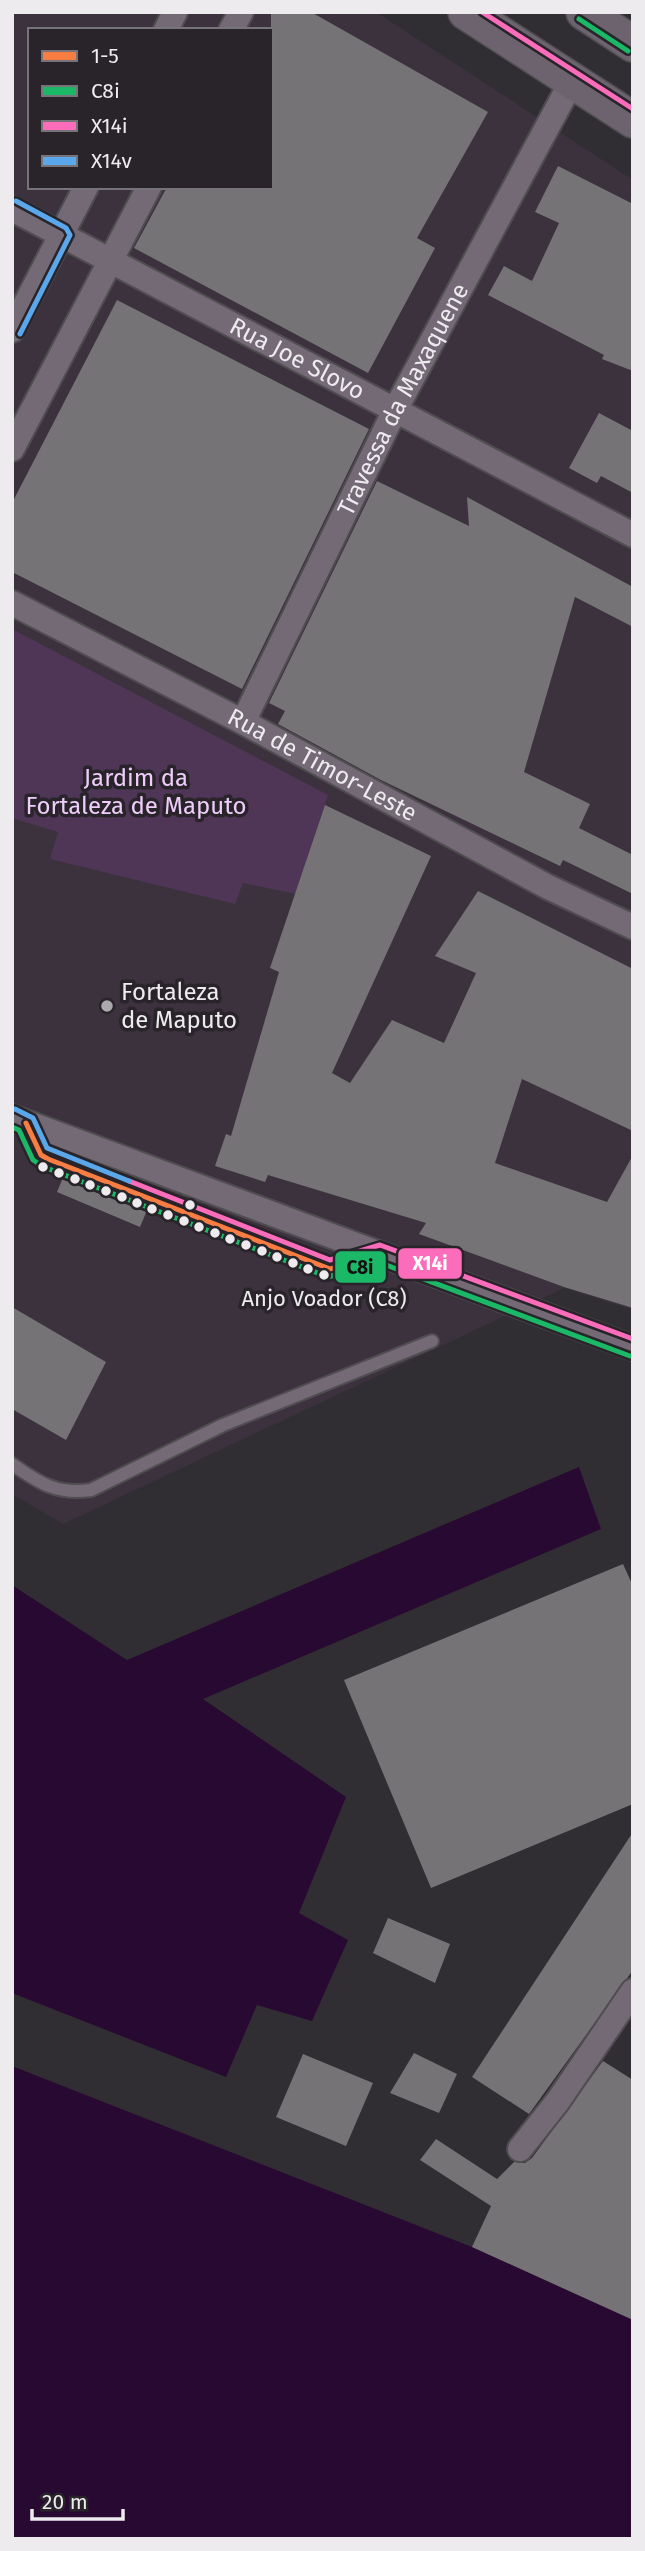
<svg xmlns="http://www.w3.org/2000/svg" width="645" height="2551" font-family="'Fira Sans',sans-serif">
<rect width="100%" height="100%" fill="#312e33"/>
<path fill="#3b323d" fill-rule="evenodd" d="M12,12h364l257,168v1130l-69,-22 -501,236 -51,-30zM30,30h241v157h-241z"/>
<path fill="#4f3657" d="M12,629l316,166 -32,99 -53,-11 -8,21 -185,-45 8,-27 -46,-14z"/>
<g fill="#280931">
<path d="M579,1467l22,62 -398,170 143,98 -47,116 49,27 -36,81 -55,-16 -31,72 -214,-84v-408l115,75z"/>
<path d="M12,2066l460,181 161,72v220h-621z"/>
</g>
<g fill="#757376">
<path d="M271,12h40l177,100 -71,126 18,10 -67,125 -234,-125 33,-61h104z"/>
<path d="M558,166l75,38v167l-31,-12 2,-4 -116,-60 16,-29 28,15 27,-58 -24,-11z"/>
<path d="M117,300l252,129 -127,260 -230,-117v-69z"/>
<path d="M599,413l34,18v62l-32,-17 -4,7 -28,-15z"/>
<path d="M377,481l92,45 -2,-29 166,90v40l-58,-30 -51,175 66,32 -11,24 54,27v39l-70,-34 -3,6 -179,-86 -103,-56 7,-13 -16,-8z"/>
<path d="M325,805l106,51 -99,217 18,10 42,-63 52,23 32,-70 -41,-17 43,-65 155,78v162l-111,-52 -27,84 112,39 26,-47v153l-69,-21 -145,-53 7,-11 -158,-48 -3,7 -50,-16 11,-32 5,2 48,-164 -9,-4z"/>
<path d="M64,1175l84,33 -8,19 -83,-35z"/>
<path d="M12,1307l94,55 -40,78 -54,-31z"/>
<path d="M623,1564l10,22v218l-202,84 -87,-208z"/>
<path d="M633,1832v138l-104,144 -57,-37z"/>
<path d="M388,1918l62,26 -15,39 -62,-30z"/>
<path d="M414,2053l43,21 -18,39 -49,-20z"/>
<path d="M303,2054l70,29 -27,63 -70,-29z"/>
<path d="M603,2061l30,19v240l-161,-73 19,-41 -71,-46 16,-21 61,40 17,-17 11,1 7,-5z"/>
</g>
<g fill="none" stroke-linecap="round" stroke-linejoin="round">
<g stroke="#4f4d50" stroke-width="16">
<g id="lane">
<path d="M27,1123l14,32 7,4 282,110 46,-15"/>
<path d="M12,1464c27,19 45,31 79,26l132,-65 209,-84"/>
</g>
</g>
<g stroke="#4f4d50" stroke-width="28">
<g id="street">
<path d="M166,30l9,-18"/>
<path d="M231,30l10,-18"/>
<path id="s1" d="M12,209l621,326"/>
<path d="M12,330l74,-143"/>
<path d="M12,449l137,-262"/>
<path id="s2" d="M12,603l231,119 305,165 85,40"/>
<path id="s3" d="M243,722l152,-312 177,-329"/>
<path d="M12,1117l621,231"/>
<path d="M520,2149l38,-48 75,-110"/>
</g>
</g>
<g stroke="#4f4d50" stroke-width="38">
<g id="secondary">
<path d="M466,12l167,108"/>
<path d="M584,12l49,32"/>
</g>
</g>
<use href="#lane" stroke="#736a76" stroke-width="12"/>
<use href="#street" stroke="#736a76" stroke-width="24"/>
<use href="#secondary" stroke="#6c636f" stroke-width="35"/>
<g stroke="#28242a" stroke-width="10">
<path id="bus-1" d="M26,1123l15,32 7,4 282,110 48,-16"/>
</g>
<g stroke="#28242a" stroke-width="10">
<g id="bus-2">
<path d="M579,19l49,32"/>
<path d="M12,1127l7,3 14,30 11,7 284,110 50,-15 252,94"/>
</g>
</g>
<g stroke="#28242a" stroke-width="10">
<g id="bus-3">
<path d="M482,12l151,97"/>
<path d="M129,1181l201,79 50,-15 253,94"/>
</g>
</g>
<g stroke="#28242a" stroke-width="10">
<g id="bus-4">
<path d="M16,201l50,27 4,7 -50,99"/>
<path d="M15,1109l18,9 14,30 82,33"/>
</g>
</g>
<use href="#bus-1" stroke="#f77d43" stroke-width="5"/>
<use href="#bus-2" stroke="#1ab867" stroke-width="5"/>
<use href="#bus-3" stroke="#fb6dba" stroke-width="5"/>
<use href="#bus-4" stroke="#5aa8eb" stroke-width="5"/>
</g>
<circle fill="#aca9ad" stroke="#28242a" stroke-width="2.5" cx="107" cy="1006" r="7"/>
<g fill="#eeebef" stroke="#28242a" stroke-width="2.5">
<circle cx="43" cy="1167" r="6"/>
<circle cx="59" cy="1173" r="6"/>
<circle cx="75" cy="1179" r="6"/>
<circle cx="90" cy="1185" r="6"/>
<circle cx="106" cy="1191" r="6"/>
<circle cx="122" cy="1197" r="6"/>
<circle cx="137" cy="1203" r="6"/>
<circle cx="190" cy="1205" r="6"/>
<circle cx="152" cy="1209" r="6"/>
<circle cx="168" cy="1215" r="6"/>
<circle cx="184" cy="1221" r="6"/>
<circle cx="199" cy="1227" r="6"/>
<circle cx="215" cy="1233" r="6"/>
<circle cx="230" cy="1239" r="6"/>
<circle cx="246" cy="1245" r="6"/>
<circle cx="262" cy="1251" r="6"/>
<circle cx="277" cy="1257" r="6"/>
<circle cx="293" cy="1263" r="6"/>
<circle cx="308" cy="1269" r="6"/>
<circle cx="324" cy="1275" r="6"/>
</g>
<g text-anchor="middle" stroke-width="7" stroke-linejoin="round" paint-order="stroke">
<g font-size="22" fill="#eeebef" stroke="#28242a">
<text x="324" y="1306">Anjo Voador (C8)</text>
</g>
<g font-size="24" fill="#eeebef" stroke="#28242a">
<text dy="8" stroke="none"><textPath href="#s1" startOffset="322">Rua Joe Slovo</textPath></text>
<text dy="8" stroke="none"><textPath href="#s3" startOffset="360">Travessa da Maxaquene</textPath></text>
<text dy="8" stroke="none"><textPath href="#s2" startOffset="350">Rua de Timor-Leste</textPath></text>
</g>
<g font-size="24" fill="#efcdfa" stroke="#28242a">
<text x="136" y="786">Jardim da<tspan x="136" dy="28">Fortaleza de Maputo</tspan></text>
</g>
<g font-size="24" fill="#eeebef" stroke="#28242a" text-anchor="start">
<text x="121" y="1000">Fortaleza<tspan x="121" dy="28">de Maputo</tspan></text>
</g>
</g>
<g stroke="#28242a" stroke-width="2.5">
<rect x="397" y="1247" width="66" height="33" rx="7" fill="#fb6dba"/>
<rect x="334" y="1250" width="53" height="34" rx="7" fill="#1ab867"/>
</g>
<g font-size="19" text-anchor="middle" font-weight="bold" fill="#fff">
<text x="430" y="1270">X14i</text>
</g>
<g font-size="19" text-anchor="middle" font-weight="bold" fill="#111">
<text x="360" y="1274">C8i</text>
</g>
<rect width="645" height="2551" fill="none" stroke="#eeebef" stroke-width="28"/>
<rect x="28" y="28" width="245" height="161" fill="#28242a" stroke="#777479" stroke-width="2"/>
<rect x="42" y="51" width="35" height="10" fill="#f77d43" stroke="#777479" stroke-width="2"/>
<text x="91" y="63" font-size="21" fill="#eeebef">1-5</text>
<rect x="42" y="86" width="35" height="10" fill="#1ab867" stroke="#777479" stroke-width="2"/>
<text x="91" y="98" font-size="21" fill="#eeebef">C8i</text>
<rect x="42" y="121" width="35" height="10" fill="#fb6dba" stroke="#777479" stroke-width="2"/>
<text x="91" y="133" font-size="21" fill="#eeebef">X14i</text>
<rect x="42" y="156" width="35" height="10" fill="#5aa8eb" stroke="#777479" stroke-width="2"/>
<text x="91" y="168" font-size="21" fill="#eeebef">X14v</text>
<path d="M32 2509v10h91v-10" fill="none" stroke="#eeebef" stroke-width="3.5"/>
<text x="42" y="2509" font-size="21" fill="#eeebef" stroke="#28242a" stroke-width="5" paint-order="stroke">20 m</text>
</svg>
